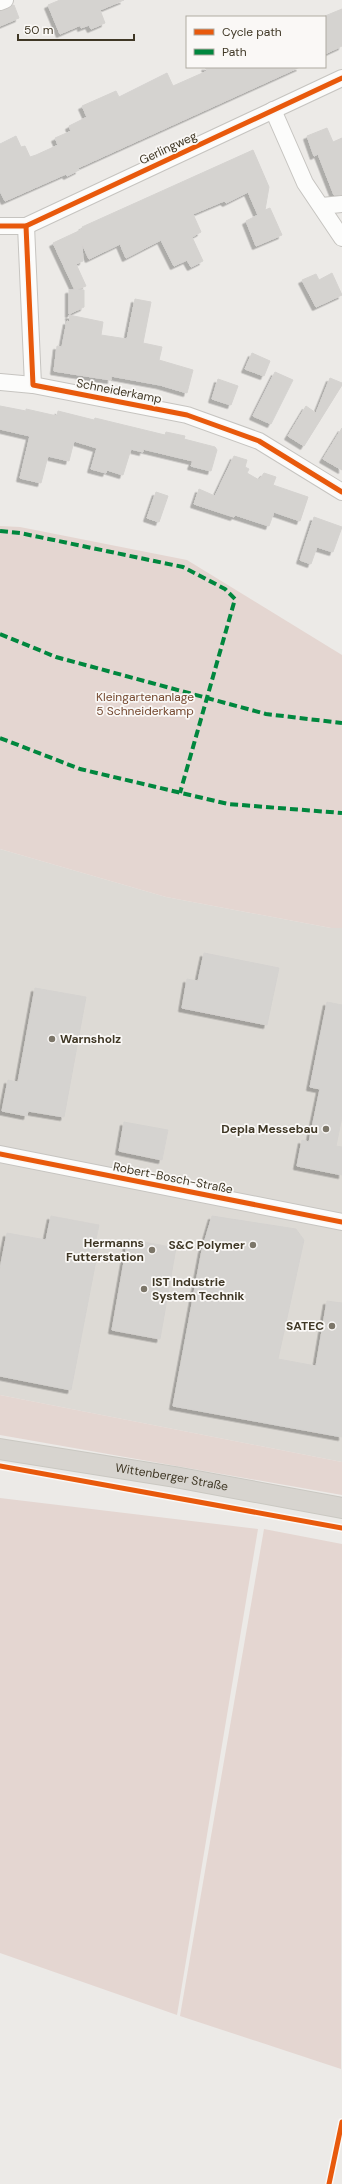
<svg xmlns="http://www.w3.org/2000/svg" width="342" height="2184" font-family="'DM Sans',sans-serif">
<defs>
<filter id="shadow"><feDropShadow dx="-3.5" dy="3.5" stdDeviation="0" flood-color="#0004"/></filter>
</defs>
<rect width="100%" height="100%" fill="#eceae7"/>
<path fill="#dddad5" d="M0,849l166,48 165,31h11v534l-342,-67z"/>
<g fill="#e4d6d1">
<path d="M0,526l20,1 167,33 155,95v273h-11l-165,-31 -166,-48z"/>
<path d="M0,1395l342,67v33l-342,-60z"/>
<path d="M0,1498l258,31 -81,486 -177,-62z"/>
<path d="M264,1529l78,15 -1,525 -161,-53z"/>
</g>
<g fill="#d5d3d0" stroke="#d5d3d0" filter="url(#shadow)">
<path d="M60,0h64l-24,10 5,13 -14,6 -2,-4 -8,3v-3l-21,9 -12,-29z"/>
<path d="M14,5l5,13 -19,8v-15z"/>
<path d="M342,9v37l-17,8v-38z"/>
<path d="M205,67h95l-222,101 1,2 -12,6 -1,-2 -61,27 -5,-10v-47l16,-8 5,11 4,-1 5,11 6,-2 22,-10 -3,-7 16,-7 -2,-5 18,-9 -5,-11 34,-15 3,6 48,-24 6,13 34,-15z"/>
<path d="M327,128l6,14 9,-4v57h-8l-16,-41 -4,2 -7,-20z"/>
<path d="M253,150l16,37 -4,23 5,-2 12,27 -26,11 -10,-25 12,-6 -10,-23 -22,11 -2,-2 -31,13 8,18 -9,5 11,24 -12,6 -4,-7 -13,6 -13,-26 -35,18 -6,-14 -31,15 -7,-15 1,17 -7,3 10,22 -10,4h8v17l-15,7v-24h6l-22,-47 30,-14 -1,-2z"/>
<path d="M332,273l10,22 -26,12 -14,-27 14,-6 3,6z"/>
<path d="M135,299l16,3 -8,41 19,4 -3,13 34,10 -6,23 -27,-8 -49,-9v4l-57,-9 3,-25 5,1 5,-26 3,1 -1,-7 34,7 -2,13 26,4z"/>
<path d="M252,353l18,8 -6,15 -19,-7z"/>
<path d="M275,372l18,8 -22,44 -18,-8z"/>
<path d="M330,378l12,5v2l-38,61 -16,-10 18,-30 10,7z"/>
<path d="M218,379l20,7 -7,19 -19,-6z"/>
<path d="M0,406l26,5v-2l31,7 1,-5 36,9 1,-2 70,17 1,-3 19,4 -1,3 31,8 2,3 -6,21 -20,-5 2,-5 -50,-12v3l-12,-3 -8,26 -16,-5 -1,3 -15,-4 6,-21 -23,-7 -5,20 -21,-5 -7,27 -21,-5 10,-42 -30,-7z"/>
<path d="M342,428v42l-19,-11z"/>
<path d="M234,456l13,4 -2,7 4,2 -2,4 12,7 5,-7 12,4 -3,8 35,12 -8,24 -26,-9 -5,14 -34,-11 -1,2 -40,-13 5,-15 16,7z"/>
<path d="M156,492l12,4 -9,26 -12,-4z"/>
<path d="M314,517l28,10 -9,25 -16,-5 -6,17 -11,-4z"/>
<path d="M204,953l75,15 -12,57 -85,-17 5,-29 11,2z"/>
<path d="M35,988l51,9 -22,120 -36,-6 -1,5 -25,-5 6,-31 10,2z"/>
<path d="M327,1002l15,3v112l-6,29 6,1v28l-45,-9 5,-26 7,2 11,-53 -10,-2z"/>
<path d="M124,1122l44,8 -6,30 -43,-9z"/>
<path d="M51,1216l48,9 -5,24 4,1 -27,140 -71,-14v-107l7,-36 39,7z"/>
<path d="M212,1216l84,13 8,11 -26,119 38,7 11,-65 15,2v134l-169,-31 29,-156z"/>
<path d="M128,1239l48,9 -16,91 -48,-9z"/>
</g>
<g fill="none" stroke-linecap="round" stroke-linejoin="round">
<g stroke="#c6c4c0" stroke-width="18">
<g id="minor">
<path d="M0,2l5,-2"/>
<path d="M273,110l32,73 37,55"/>
<path d="M322,206l20,-2"/>
<path d="M0,226h26l316,-148"/>
<path d="M26,226l7,159 154,30 72,26 83,51"/>
<path d="M0,382l33,3"/>
<path d="M0,1154l342,68"/>
</g>
</g>
<g stroke="#cac8c2" stroke-width="22">
<g id="major">
<path id="s1" d="M0,1449l175,28 167,31"/>
</g>
</g>
<use href="#minor" stroke="#fcfcfb" stroke-width="16"/>
<use href="#major" stroke="#d7d4cf" stroke-width="20"/>
<g stroke="#00873e" stroke-width="4" stroke-dasharray="8 4" stroke-linecap="butt">
<path d="M0,531l20,2 163,34 42,22 10,10 -55,194"/>
<path d="M0,634l56,23 210,57 76,9"/>
<path d="M0,738l80,31 148,35 114,9"/>
</g>
<g stroke="#faf8f6" stroke-width="8">
<g id="cycleway">
<path d="M0,226h26l316,-148"/>
<path d="M26,226l7,159 154,30 72,26 83,51"/>
<path d="M0,1154l342,68"/>
<path d="M0,1466l342,62"/>
<path d="M329,2184l13,-62"/>
</g>
</g>
<use href="#cycleway" stroke="#e8590c" stroke-width="5"/>
</g>
<g fill="#7c7669" stroke="#faf8f6" stroke-width="1.5">
<circle cx="52" cy="1039" r="4"/>
<circle cx="326" cy="1129" r="4"/>
<circle cx="253" cy="1245" r="4"/>
<circle cx="152" cy="1250" r="4"/>
<circle cx="144" cy="1289" r="4"/>
<circle cx="332" cy="1326" r="4"/>
</g>
<g text-anchor="middle" stroke-width="3.5" stroke-linejoin="round" paint-order="stroke">
<g font-size="12" fill="#3f3725" stroke="#faf8f6">
<text transform="translate(168 148) rotate(-25)" y="4">Gerlingweg</text>
<text transform="translate(119 391) rotate(11)" y="4">Schneiderkamp</text>
<text transform="translate(173 1178) rotate(11)" y="4">Robert-Bosch-Straße</text>
<text dy="4" stroke="none"><textPath href="#s1" startOffset="174">Wittenberger Straße</textPath></text>
</g>
<g font-size="12" fill="#754930" stroke="#faf8f6">
<text x="145" y="701">Kleingartenanlage<tspan x="145" dy="14">5 Schneiderkamp</tspan></text>
</g>
<g font-size="12" font-weight="bold" fill="#3f3725" stroke="#faf8f6" text-anchor="end">
<text x="60" y="1043" text-anchor="start">Warnsholz</text>
<text x="318" y="1133">Depla Messebau</text>
<text x="144" y="1247">Hermanns<tspan x="144" dy="14">Futterstation</tspan></text>
<text x="245" y="1249">S&amp;C Polymer</text>
<text x="152" y="1286" text-anchor="start">IST Industrie<tspan x="152" dy="14">System Technik</tspan></text>
<text x="324" y="1330">SATEC</text>
</g>
</g>
<rect x="186" y="16" width="140" height="52" fill="#faf8f6" stroke="#afaba2"/>
<rect x="194" y="29" width="20" height="6" fill="#e8590c" stroke="#afaba2"/>
<text x="222" y="36" font-size="12" fill="#3f3725">Cycle path</text>
<rect x="194" y="49" width="20" height="6" fill="#00873e" stroke="#afaba2"/>
<text x="222" y="56" font-size="12" fill="#3f3725">Path</text>
<path d="M18 34v6h116v-6" fill="none" stroke="#3f3725" stroke-width="2"/>
<text x="24" y="34" font-size="12" fill="#3f3725" stroke="#faf8f6" stroke-width="3" paint-order="stroke">50 m</text>
</svg>
